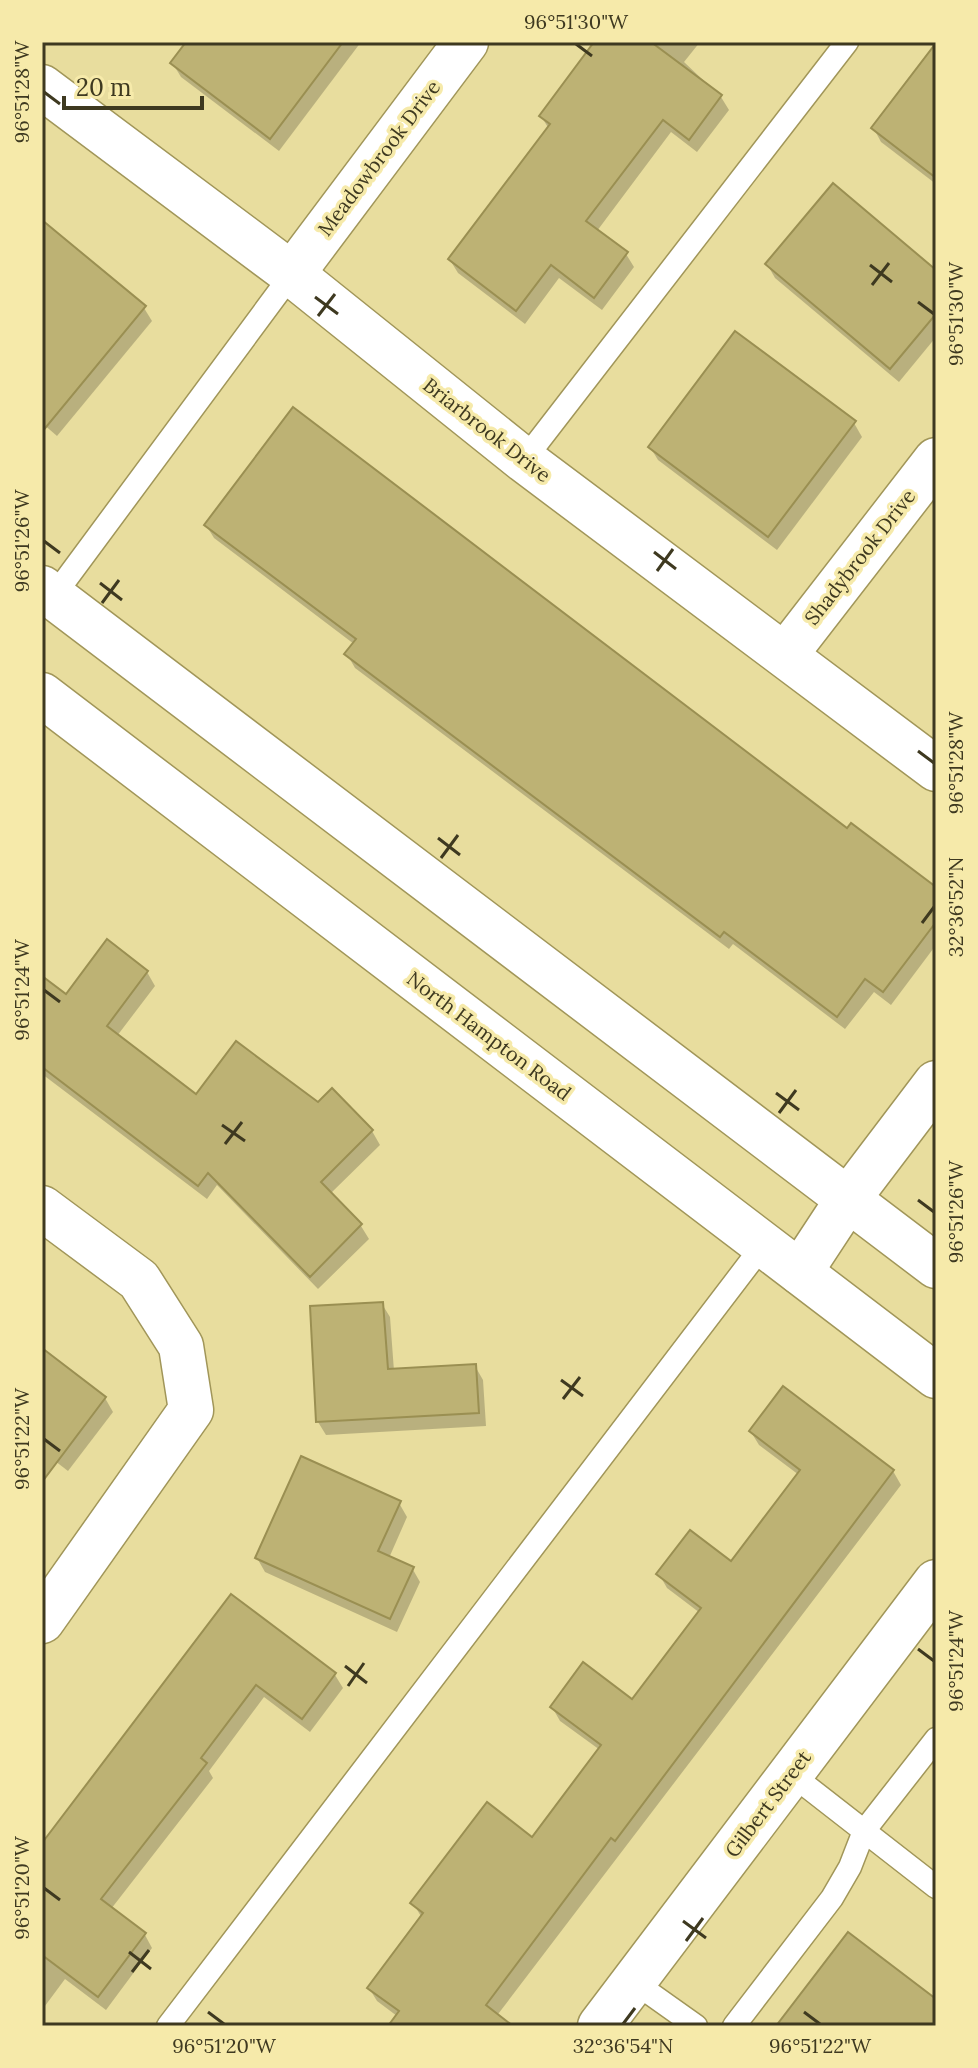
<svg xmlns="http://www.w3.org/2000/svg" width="978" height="2068" font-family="Lora,serif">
<rect width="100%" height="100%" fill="#e8dd9e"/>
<g fill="#0003">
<path d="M189,42h172l-82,109 -98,-74 -8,-13z"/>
<path d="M597,42h103l-16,20 37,35 8,13 -32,42 -26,-20 -74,99 29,23 8,13 -32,43 -43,-32 -34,46 -67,-51 -8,-13 99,-131 -8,-13z"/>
<path d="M936,46v138l-55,-42 -7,-13z"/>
<path d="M42,223l102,85 8,13 -95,115 -15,-13z"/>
<path d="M767,264l169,9v64l-37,45 -124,-104z"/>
<path d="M854,423l8,14 -85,113 -119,-90 -8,-13z"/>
<path d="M206,525l641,306 89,59v55l-45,60 -17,-13 -29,37 -112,-85 -4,5 -374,-281 -8,-14 7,-10 -140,-106z"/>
<path d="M147,972l8,14 -38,50 80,60 121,9 54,26 8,14 -50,49 31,32 8,13 -51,50 -101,-104 -10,14 -165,-125v-95l24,18z"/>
<path d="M382,1304l8,13 4,54 81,-5 8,14 3,46 -160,9 -8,-13z"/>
<path d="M42,1349l63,49 8,14 -45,59 -26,-20z"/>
<path d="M751,1432l142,39 8,14 -412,541h-99l7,-10 -20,-15 -8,-13 53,-70 -9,-15 120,-64 67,-89 -40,-29 -8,-14 80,-5 68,-89 -33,-25 -8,-14 73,-10 67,-89 -40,-30z"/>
<path d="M399,1503l8,14 -18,41 23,10 8,14 -23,50 -132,-60 -8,-14z"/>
<path d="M232,1597l103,78 8,13 -33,44 -46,-35 -55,74 4,7 -102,131 34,26 7,13 -46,62 -41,-31 -23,31v-164z"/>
</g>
<g fill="#bdb274" stroke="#9a8f52" stroke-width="2">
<path d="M186,42h157l-73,97 -100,-76z"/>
<path d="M594,42h57l71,53 -33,45 -26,-20 -77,101 42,31 -34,46 -43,-33 -35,46 -68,-52 102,-135 -11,-8z"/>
<path d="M936,43v135l-65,-50z"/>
<path d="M833,183l103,87v44l-46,55 -125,-105z"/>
<path d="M42,220l104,86 -104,126z"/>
<path d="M735,331l121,90 -88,116 -120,-90z"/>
<path d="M293,407l554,421 4,-5 85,64v35l-53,70 -18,-13 -28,38 -113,-85 -4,5 -376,-283 12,-15 -152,-114z"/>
<path d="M107,939l41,32 -41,55 89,68 40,-53 82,61 14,-14 41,42 -52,52 41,42 -52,53 -102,-104 -10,13 -156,-119v-91l24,18z"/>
<path d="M383,1302l5,67 88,-5 3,49 -163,9 -6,-116z"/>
<path d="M42,1348l64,49 -64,85z"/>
<path d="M783,1386l111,84 -279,371 -4,-3 -125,167 27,21h-125l11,-15 -32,-23 56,-75 -13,-10 77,-101 45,35 69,-92 -51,-38 33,-45 49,37 69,-91 -45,-34 34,-44 41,31 69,-91 -51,-39z"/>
<path d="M301,1456l100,45 -23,50 36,16 -24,52 -135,-61z"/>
<path d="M231,1594l105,79 -34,46 -46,-34 -55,73 6,5 -106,136 45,34 -48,64 -56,-42v-112z"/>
<path d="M848,1932l88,67v27h-160z"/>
</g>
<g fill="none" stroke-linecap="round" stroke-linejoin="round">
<g stroke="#a19659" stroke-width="25">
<g id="service">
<path d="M524,460l323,-418"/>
<path d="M50,601l242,-327"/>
<path d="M791,1774l145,113"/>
<path d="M634,1982l62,44"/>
<path d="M168,2026l596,-782"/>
<path d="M734,2026l98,-128 18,-31 14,-36 72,-92"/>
</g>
</g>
<g stroke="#a19659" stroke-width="47">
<g id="minor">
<path d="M42,87l250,187 232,186 412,309"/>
<path d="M292,274l174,-232"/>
<path d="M785,655l151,-195"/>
<path d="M42,1208l97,72 42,66 10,64 -149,211"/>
<path d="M800,1272l48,-73 88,-116"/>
<path d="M600,2026l336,-444"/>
</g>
</g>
<g stroke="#a19659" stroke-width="47">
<g id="secondary">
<path d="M42,588l894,678"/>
<path d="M42,695l894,681"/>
</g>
</g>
<use href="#service" stroke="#fff" stroke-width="22"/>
<use href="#minor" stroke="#fff" stroke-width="44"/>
<use href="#secondary" stroke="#fff" stroke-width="44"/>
</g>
<path fill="none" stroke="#3e3920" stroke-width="3" d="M576,44l16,12M44,92l16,12M870,265l22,17M872,285l17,-22M315,297l23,17M918,302l16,12M318,316l17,-22M44,541l16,12M654,552l22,17M657,571l16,-22M100,583l22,17M102,603l17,-23M918,751l16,12M438,838l22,17M441,858l17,-23M922,923l12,-16M44,990l16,12M776,1093l23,17M779,1113l17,-23M222,1125l23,16M225,1144l17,-22M918,1200l16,12M561,1380l22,16M563,1399l17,-22M44,1439l16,12M918,1649l16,12M345,1666l22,17M348,1686l16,-23M44,1888l16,12M683,1921l23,17M686,1941l17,-23M129,1952l22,17M132,1972l17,-22M208,2012l16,12M804,2012l16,12M623,2024l12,-16"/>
<g text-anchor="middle" stroke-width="7" stroke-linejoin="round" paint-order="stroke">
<g font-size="20" fill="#3e3920" stroke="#f6eaaa">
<text transform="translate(379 158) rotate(-53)" y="7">Meadowbrook Drive</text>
<text transform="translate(487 430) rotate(38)" y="7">Briarbrook Drive</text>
<text transform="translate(860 557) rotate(-52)" y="7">Shadybrook Drive</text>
<text transform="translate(489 1036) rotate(37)" y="7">North Hampton Road</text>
<text transform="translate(768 1804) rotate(-53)" y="7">Gilbert Street</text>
</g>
</g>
<rect width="978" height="2068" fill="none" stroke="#f6eaaa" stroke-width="88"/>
<path d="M64 96v12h138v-12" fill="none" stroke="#3e3920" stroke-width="4"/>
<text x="76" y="96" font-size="24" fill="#3e3920" stroke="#f6eaaa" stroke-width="6" paint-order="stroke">20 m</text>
<rect x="44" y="44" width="890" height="1980" fill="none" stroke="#3e3920" stroke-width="3"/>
<g font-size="20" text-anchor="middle" fill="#3e3920">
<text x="576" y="29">96°51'30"W</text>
<text transform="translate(22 92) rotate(-90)" y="7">96°51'28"W</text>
<text transform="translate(956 314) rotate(-90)" y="7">96°51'30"W</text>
<text transform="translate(22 541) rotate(-90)" y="7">96°51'26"W</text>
<text transform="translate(956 763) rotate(-90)" y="7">96°51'28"W</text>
<text transform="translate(956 907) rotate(-90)" y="7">32°36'52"N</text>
<text transform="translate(22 990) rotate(-90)" y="7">96°51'24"W</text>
<text transform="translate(956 1212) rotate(-90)" y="7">96°51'26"W</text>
<text transform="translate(22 1439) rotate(-90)" y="7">96°51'22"W</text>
<text transform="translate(956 1661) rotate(-90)" y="7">96°51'24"W</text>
<text transform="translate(22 1888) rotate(-90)" y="7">96°51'20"W</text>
<text x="224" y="2053">96°51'20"W</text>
<text x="623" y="2053">32°36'54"N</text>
<text x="820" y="2053">96°51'22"W</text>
</g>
</svg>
